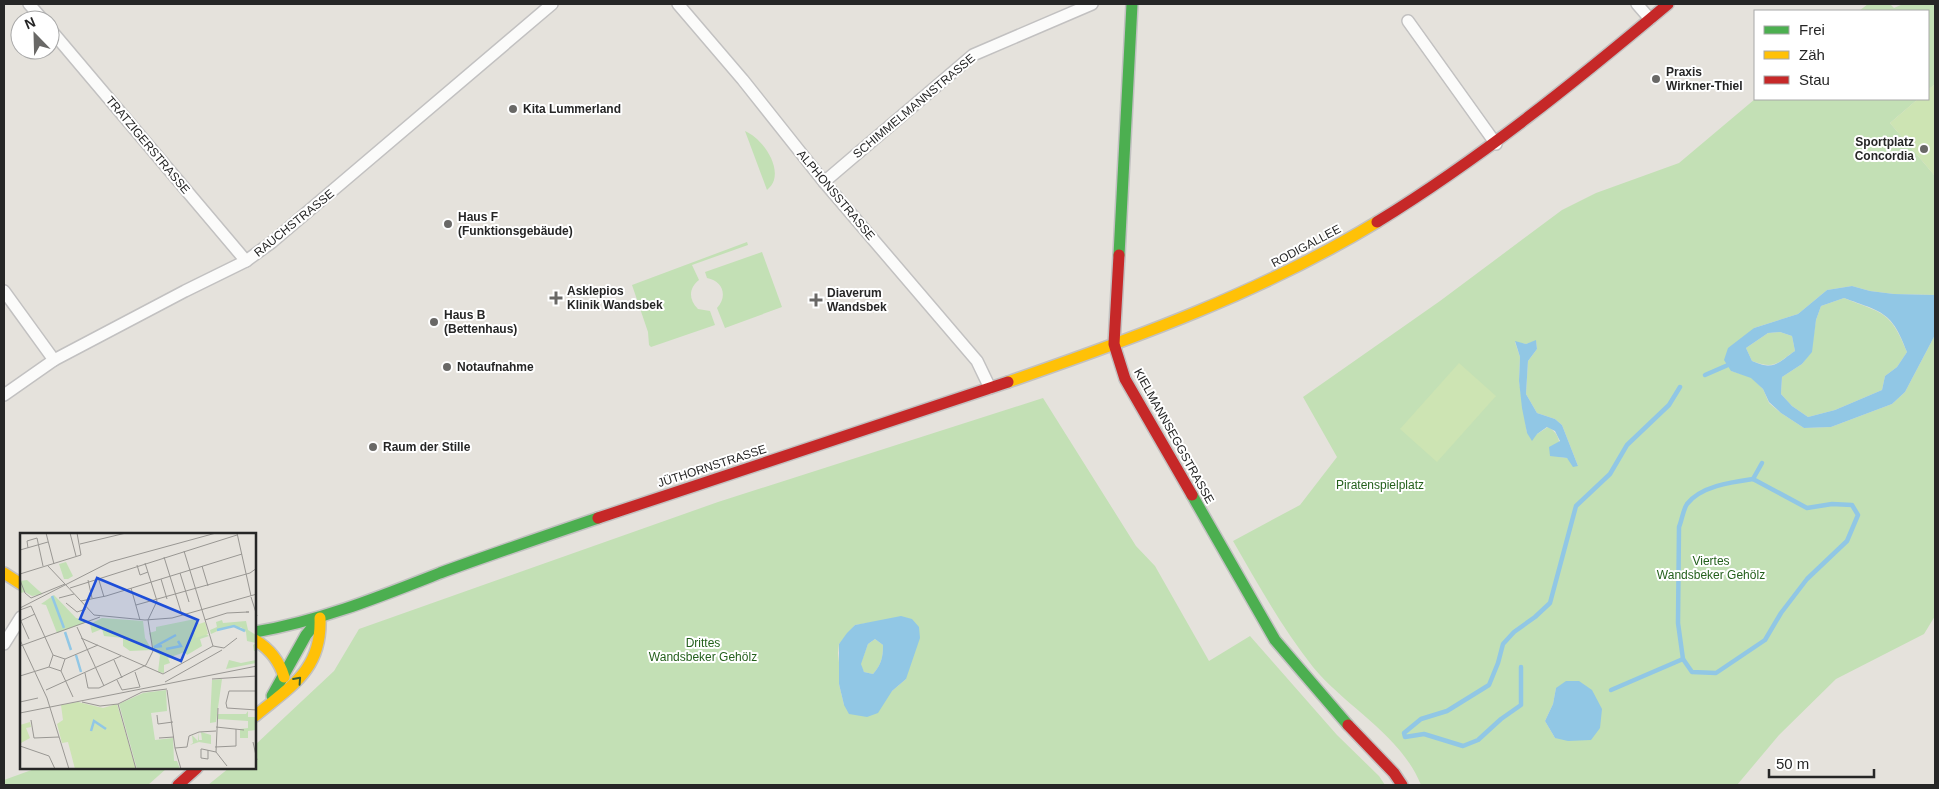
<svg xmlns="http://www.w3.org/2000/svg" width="1939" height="789" font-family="Arial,sans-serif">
<rect width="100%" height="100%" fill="#e5e2dc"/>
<g fill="#c3e0b5" fill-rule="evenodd">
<path d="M1868,4h22l4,4 9,-4h32v80l-7,6v-79h-69z"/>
<path d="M1755,99h163l-28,24 45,53v119l-41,-1 -24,-3 -18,-5 -25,4 -29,24 -44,14 -23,43 20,6 12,12 6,14 12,10 23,15 27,-1 61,-23 13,-12 30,-57v281l-11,18 -88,45 -57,56 -42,50h-316c-20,-50 -74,-77 -108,-118 -31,-39 -55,-83 -80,-126l67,-36 37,-48 -34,-60 137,-96 122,-91 34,-17 83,-30zM1536,341l1,8 -9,12 -2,33 11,19 18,6 7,6 16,41 -11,-8 -8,-1c1,-13 2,-23 -11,-30l-11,7 -10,-1 -8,-52 1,-24 -5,-15 11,2zM1556,688l-1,50 -10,-17 8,-17z"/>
<path d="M745,131c16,7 34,31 29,49 -1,4 -4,7 -7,10z"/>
<path d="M747,242l1,3 -56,20 7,15c-10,8 -11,19 -1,29l12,2 5,14 -64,22 -2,-2 -1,-13 -16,-47z"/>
<path d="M762,252l20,55 -57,21 -8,-20c11,-12 6,-27 -10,-30l-2,-6z"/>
<path d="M1844,298c39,16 46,12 63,54l-10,15 -12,9 -3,14 -47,20 -27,7 -16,-11 -11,-12 1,-17 20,-13 9,-12 5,-32 5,-14z"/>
<path d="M1780,332l12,4 3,15c-18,12 -20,19 -43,10l-6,-13 22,-15z"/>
<path d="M1043,398l93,148 19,20 54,95 41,-25 87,99 42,41 6,9h-1177l21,-17h26v-23l79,-74 25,-42 359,-127zM874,622l32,57 -14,12 -48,14 -5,-21 1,-12 -2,-19 1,-9 16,-19z"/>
<path d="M875,639l8,6c0,13 -2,20 -10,29l-9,-2 -4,-7 8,-21z"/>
<path d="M37,768h130l-19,17h-144v-5z"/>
</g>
<g fill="#cde4b3">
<path d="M1935,84v92l-45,-53 28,-24h10v-9z"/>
<path d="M1459,363l37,33 -59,66 -37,-33z"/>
</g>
<g fill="#91c7e5" fill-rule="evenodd">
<path d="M1852,286l18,5 24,3 41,1v40l-30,57 -13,12 -61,23 -27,1 -23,-15 -12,-11 -6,-13 -12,-11 -20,-7 -7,-11 4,-12 26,-20 44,-14 29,-24zM1844,298c38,14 48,13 63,54l-10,15 -12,9 -3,14 -47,20 -27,7 -16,-11 -11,-12 1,-17 20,-13 10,-12 4,-32 5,-14zM1780,332l12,4 3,15c-18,12 -20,20 -43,10l-6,-13 22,-15z"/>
<path d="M1536,340l1,9 -9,12 -2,33 11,19 18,6 7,6 16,41 -5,1 -6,-9 -17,-2 -1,-9 11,-6 -5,-10 -8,-4 -10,7 -5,7 -5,-8 -5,-25 -3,-27 1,-24 -5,-16 11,3z"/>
<path d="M901,616l11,3 7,8 1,11 -14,41 -14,12 -14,22 -11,4 -18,-3 -5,-9 -5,-21v-40l8,-11 8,-8zM875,639l8,6c0,13 -2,20 -10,29l-9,-2 -3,-8 7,-20z"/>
<path d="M1566,681h13l13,9 10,19 -2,19 -9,12 -23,1 -13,-3 -10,-17 8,-17 3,-16z"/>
</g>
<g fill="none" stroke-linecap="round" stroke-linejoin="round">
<g stroke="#91c7e5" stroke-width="4.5">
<path d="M1705,375l23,-10"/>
<path d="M1753,479l54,29 25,-4 20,1 6,10 -11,26 -40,38 -26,34 -16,27 -49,33 -24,-1 -9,-13 -5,-36 1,-96c3,-7 4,-17 8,-23 14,-18 45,-22 66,-25z"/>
<path d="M1753,479l9,-16"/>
<path d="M1521,667v38l-20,14 -23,21 -15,6 -39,-12 -19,3 -1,-4 17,-14 26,-8 42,-26 9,-22 5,-19 11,-12 21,-15 15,-14 26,-97 34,-32 17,-29 42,-40 11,-18"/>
<path d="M1611,690l72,-31"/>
</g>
<g stroke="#c2c1c1" stroke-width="14">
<g id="street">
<path d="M29,4l14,16"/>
<path d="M678,4l65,76 81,102 153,179 13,27"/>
<path d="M1637,4l13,15"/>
<path d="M1408,21l88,123"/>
<path d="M50,29l196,232"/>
<path d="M824,182l149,-127 119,-51"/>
<path d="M4,291l50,69"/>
<path d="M4,395l50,-35 131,-69 61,-30 26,-19 280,-238"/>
<path d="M4,644l17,-27"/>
</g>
</g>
<g stroke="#c2c1c1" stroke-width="14">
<g id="fast">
<path d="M1119,255l13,-251"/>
<path d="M1192,495l83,145 73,85"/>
<path d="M255,632c65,-11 124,-35 185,-59 52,-19 105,-37 158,-55"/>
<path d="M272,696l34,-61 14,-17"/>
</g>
</g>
<g stroke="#c2c1c1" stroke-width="14">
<g id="slow">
<path d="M1008,382c127,-44 254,-90 369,-160"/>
<path d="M4,573l17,11"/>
<path d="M255,640c15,9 24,20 29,37"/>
<path d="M255,716c36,-30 67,-46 65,-98"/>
</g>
</g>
<g stroke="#c2c1c1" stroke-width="14">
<g id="jam">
<path d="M1377,222c104,-64 198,-140 291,-218"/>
<path d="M1119,255l-5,89 11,35 67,116"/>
<path d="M598,518l410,-136"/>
<path d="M1348,725l46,48 8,12"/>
<path d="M178,785l19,-17"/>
</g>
</g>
<use href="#street" stroke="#fbfbfa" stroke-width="11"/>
<use href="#fast" stroke="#4caf50" stroke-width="11"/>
<use href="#slow" stroke="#ffc107" stroke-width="11"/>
<use href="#jam" stroke="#c62828" stroke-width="11"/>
</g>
<defs><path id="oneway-chevron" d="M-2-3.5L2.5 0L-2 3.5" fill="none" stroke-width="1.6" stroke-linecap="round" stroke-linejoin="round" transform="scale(1.25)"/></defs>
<use stroke="#355d37" href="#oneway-chevron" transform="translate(298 680) rotate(-48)"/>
<g fill="#696866" stroke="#fff" stroke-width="2">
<circle cx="1656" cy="79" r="5"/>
<circle cx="513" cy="109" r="5"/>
<circle cx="1924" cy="149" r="5"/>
<circle cx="448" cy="224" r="5"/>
<path d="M553.5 290.5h5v5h5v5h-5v5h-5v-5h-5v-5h5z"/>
<path d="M813.5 292.5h5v5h5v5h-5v5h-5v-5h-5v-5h5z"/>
<circle cx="434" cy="322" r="5"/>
<circle cx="447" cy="367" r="5"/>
<circle cx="373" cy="447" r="5"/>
</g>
<g text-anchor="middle" stroke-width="4" stroke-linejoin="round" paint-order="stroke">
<g font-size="12" font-weight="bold" fill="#262626" stroke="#fff" text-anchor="start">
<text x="1666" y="76">Praxis<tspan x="1666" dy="14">Wirkner-Thiel</tspan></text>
<text x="523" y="113">Kita Lummerland</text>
<text x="1914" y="146" text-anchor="end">Sportplatz<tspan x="1914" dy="14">Concordia</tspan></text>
<text x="458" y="221">Haus F<tspan x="458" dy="14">(Funktionsgebäude)</tspan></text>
<text x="567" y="295">Asklepios<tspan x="567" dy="14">Klinik Wandsbek</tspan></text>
<text x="827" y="297">Diaverum<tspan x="827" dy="14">Wandsbek</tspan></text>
<text x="444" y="319">Haus B<tspan x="444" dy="14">(Bettenhaus)</tspan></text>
<text x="457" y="371">Notaufnahme</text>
<text x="383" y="451">Raum der Stille</text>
</g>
<g font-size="12" fill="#262626" stroke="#fff">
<text transform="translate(914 106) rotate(-40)" y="4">SCHIMMELMANNSTRASSE</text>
<text transform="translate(148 145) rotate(50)" y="4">TRATZIGERSTRASSE</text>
<text transform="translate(836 195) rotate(50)" y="4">ALPHONSSTRASSE</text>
<text transform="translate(294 223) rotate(-39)" y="4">RAUCHSTRASSE</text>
<text transform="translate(1306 246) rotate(-28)" y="4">RODIGALLEE</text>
<text transform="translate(1174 436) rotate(61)" y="4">KIELMANNSEGGSTRASSE</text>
<text transform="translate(712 466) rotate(-18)" y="4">JÜTHORNSTRASSE</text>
</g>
<g font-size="12" fill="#235f1b" stroke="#fff">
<text x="1380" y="489">Piratenspielplatz</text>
<text x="1711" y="565">Viertes<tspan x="1711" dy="14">Wandsbeker Gehölz</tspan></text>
<text x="703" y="647">Drittes<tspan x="703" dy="14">Wandsbeker Gehölz</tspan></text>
</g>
</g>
<g transform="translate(20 533)">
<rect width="236" height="236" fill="#e5e2dc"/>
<path d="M46,29l7,14 -5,3h-4l-5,-15zM7,47l11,10 5,4 -11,2 -7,-4 -5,1v-12zM34,62l22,23 14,3 -33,12 -11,-28 -5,-1zM82,85l41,3 2,17 7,12 -22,1 -7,-5v-8l-19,-2 -2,-7 -10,4 -2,-9zM175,86l4,5 -6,2 16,10 -9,3 2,7 -15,9 -2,-3 -17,6 2,5 -6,2v8l-6,-1 2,-17 -6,-4 -5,-18 7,-2v-4zM202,87l1,3 23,-2 2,9 8,5v16h-2l-1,-6 3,-2 -9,-2 -1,-9 -5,-5h-15l-15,7 -1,-4 7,-3 -1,-5zM209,127l12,3 15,-3v3l-30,6zM202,146l-6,43 -6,1 2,-43zM146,157l1,21 -16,2 4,27 18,-2 1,23h3l3,8h-43l-18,-65 24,-11zM228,178v6h8v13l-8,1v7h-8v-9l8,-1v-7l-30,-2v-5h28zM179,199v8h3l-1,-8 10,3v9l-12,-2 -9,3 3,-2 -1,-8 6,6z" fill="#c3e0b5"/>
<path d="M185,89l3,12 -12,4 -3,-12zM58,169l25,6 14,-4 19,65h-61l-7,-27 -6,1 -5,-19 6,-4 -2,-15zM10,189l1,5 -5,1 4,10 -9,5 -1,-18z" fill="#cde4b3"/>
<path fill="none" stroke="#91c7e5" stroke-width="2.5" d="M32,63l12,32M197,97l17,-4 11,5M45,99l6,18M142,113l-8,1 22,-12M146,116l15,-3 -3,-5M56,122l5,17M71,198l3,-10 12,8"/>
<path fill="none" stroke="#999793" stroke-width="1" d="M26,0l8,31M50,0l6,23M217,0l14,63M60,11l46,-11M8,15l-1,-7 10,-3 6,28M0,17l28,-8M164,18l29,95M144,24l18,58M117,32l3,10 8,-3M28,33l17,18M182,33l6,20M160,40l9,29M0,41l61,-19 -4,-22M78,44l6,20M141,46l6,20M0,47l5,13 6,5 34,-14 29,31 51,5 27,-2 85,-24M68,47l4,18M50,55l167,-53M111,55l9,32M231,64l6,19M39,65l15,-4M61,68l25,-5 136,-42M46,70l11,9 9,-3M116,72l114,-32 7,-5M0,75l90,-46 106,-29M0,77l11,-4 22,49M185,87l22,-7 21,-1h1h-3M0,88l15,-7M1,88l8,18M57,94l27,59M61,105l82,36 50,-28 11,2 13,-10M0,107l27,58 22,71M0,113l80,-29M45,126l33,-14M94,127l8,18M29,134l4,-12 12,4M29,134l12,4 4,-12M41,138l12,26M65,140l3,15h11l47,-23 7,-14 -5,-31 9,-19 -12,-38M0,143l29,-9M192,146l45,-3M97,147l5,10 18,-3 -5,-15M145,149l57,-32M26,157l75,-34M147,157l8,58 6,21M237,158h-28l-3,12 1,5 30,2M0,169l18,-4M62,169l18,4 18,-2 24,-12 25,-3M98,171l18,65M198,175l-2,44 11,14M0,180l237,-47M137,182l1,9 15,-2M11,187l3,18 25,-1M196,194l28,3M139,205l15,-1M233,209l4,18M0,213l29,10 6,13M195,214l21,-1v-17M155,215l12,-1 2,-11 10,-4 17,-1M188,217v9l-7,-1v-9h1l14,3"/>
<path fill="#1d4ed8" fill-opacity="0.15" stroke="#1d4ed8" stroke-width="2.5" d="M77,45l101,42 -17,41 -101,-42z"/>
<rect width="236" height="236" fill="none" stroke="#262626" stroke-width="2.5"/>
</g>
<rect width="1939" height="789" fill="none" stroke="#262626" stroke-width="10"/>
<rect x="1754" y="10" width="175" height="90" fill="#ffffff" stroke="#a8a8a8"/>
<rect x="1764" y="26" width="25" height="8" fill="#4caf50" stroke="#a8a8a8"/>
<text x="1799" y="35" font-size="15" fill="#262626">Frei</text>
<rect x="1764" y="51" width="25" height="8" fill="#ffc107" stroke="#a8a8a8"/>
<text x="1799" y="60" font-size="15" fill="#262626">Zäh</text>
<rect x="1764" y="76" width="25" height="8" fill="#c62828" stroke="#a8a8a8"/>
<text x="1799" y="85" font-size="15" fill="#262626">Stau</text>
<g transform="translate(35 35) rotate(337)"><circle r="24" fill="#ffffff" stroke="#a8a8a8"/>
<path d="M0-4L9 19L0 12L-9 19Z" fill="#696866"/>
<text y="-8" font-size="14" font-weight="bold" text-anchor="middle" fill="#262626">N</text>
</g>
<path d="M1769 769v8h105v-8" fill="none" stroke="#262626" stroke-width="2.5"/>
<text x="1776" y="769" font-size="15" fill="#262626" stroke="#ffffff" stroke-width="4" paint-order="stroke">50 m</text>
</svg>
